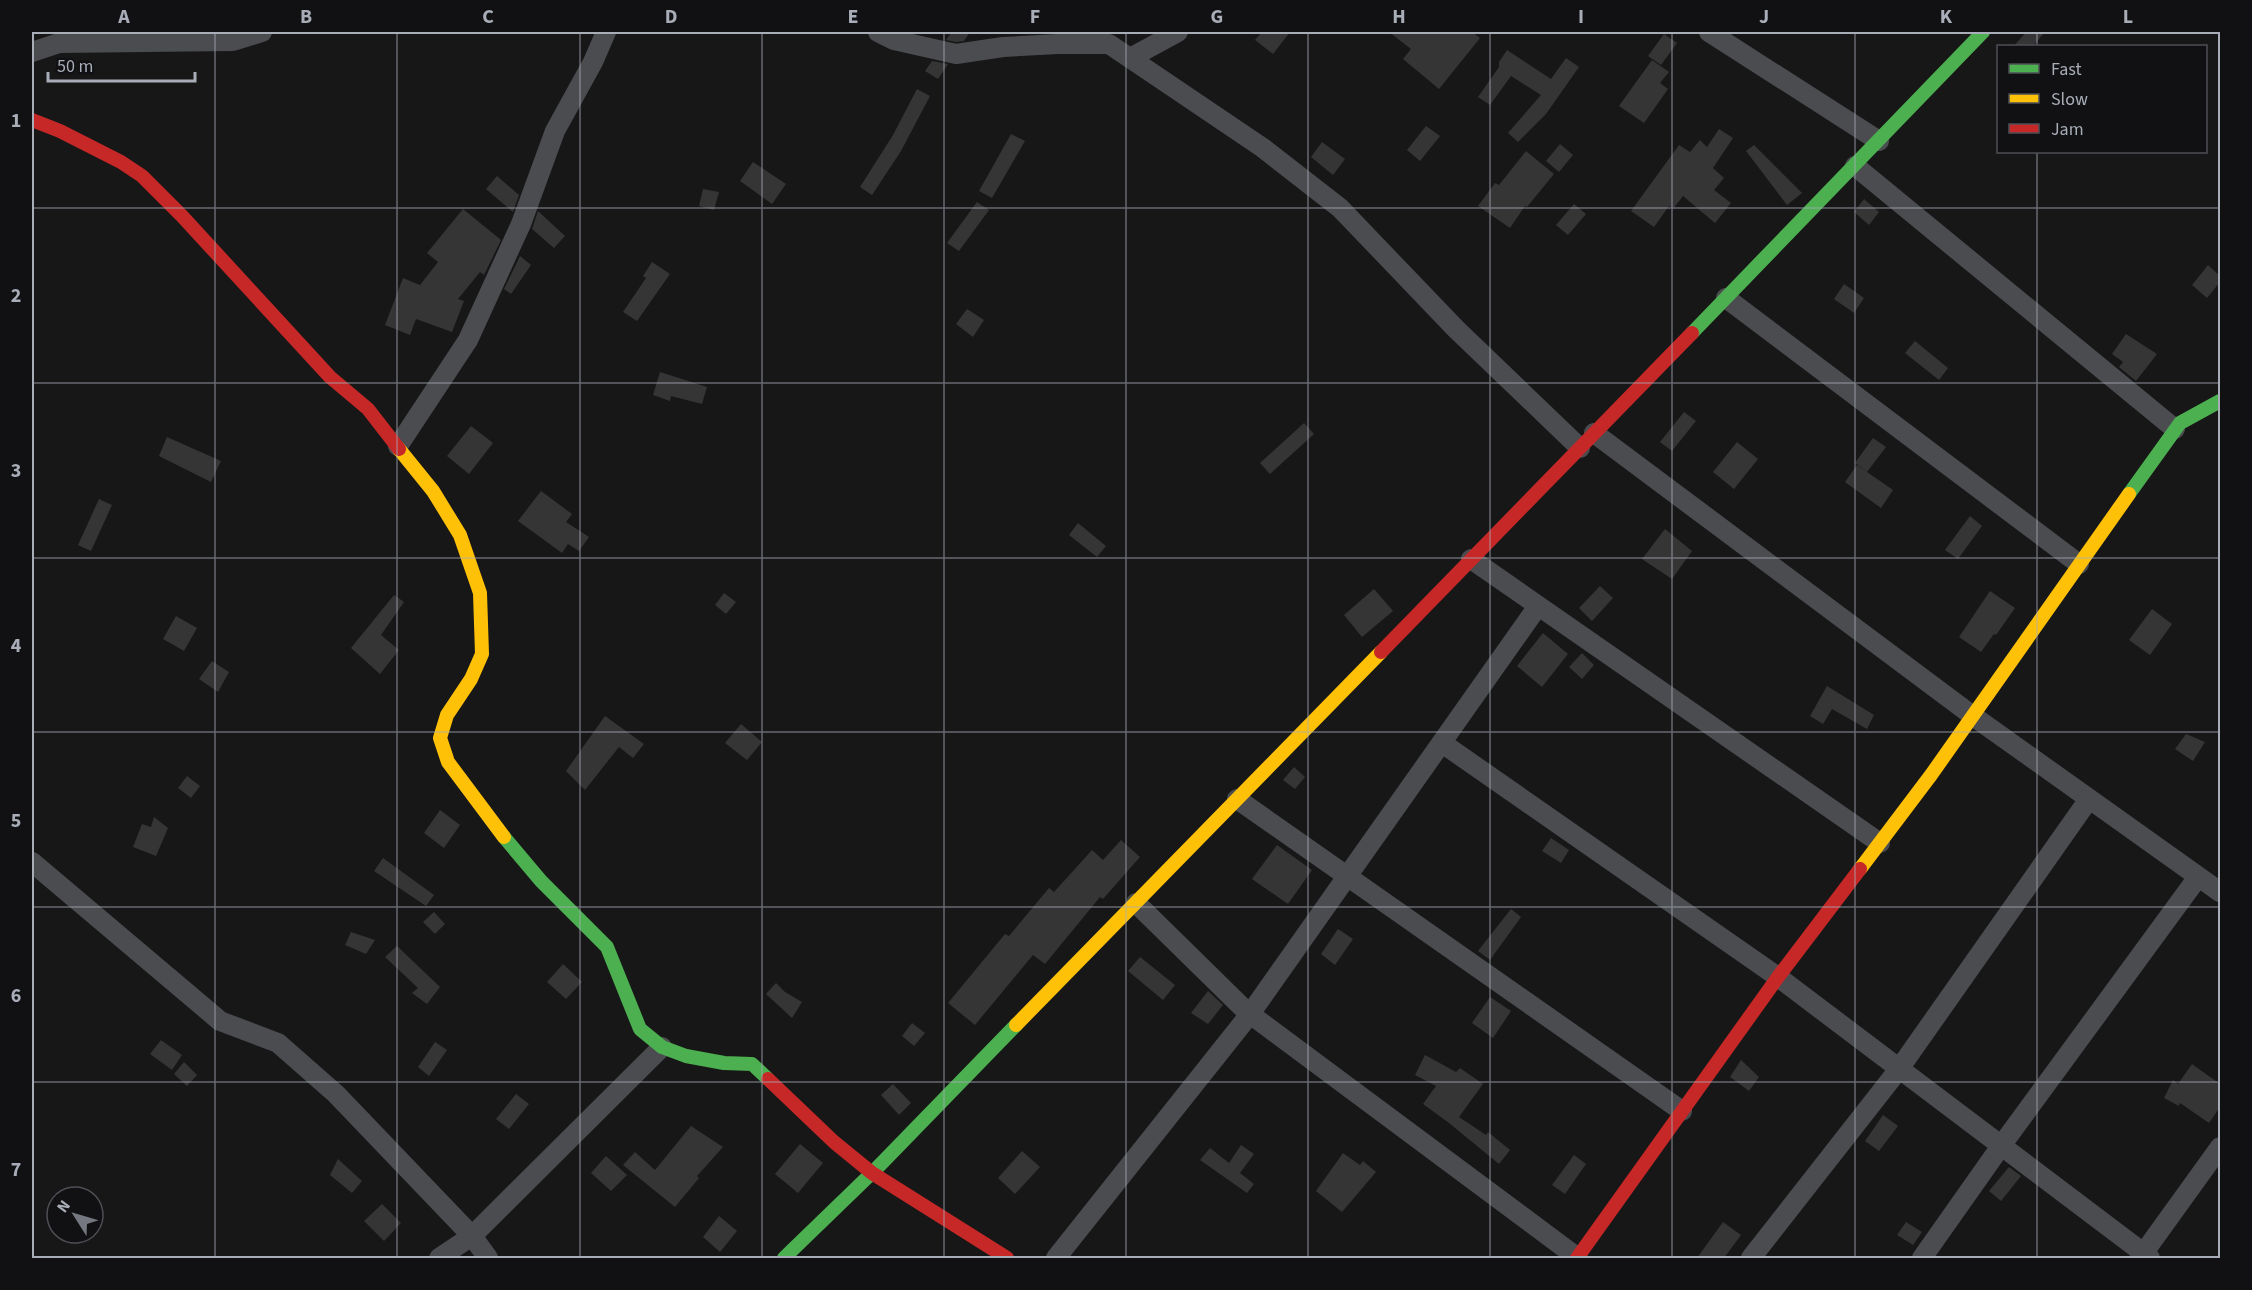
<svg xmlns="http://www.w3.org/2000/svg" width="2252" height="1290" font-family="'Source Sans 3',sans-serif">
<rect width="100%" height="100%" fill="#171717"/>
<g fill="#353536">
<path d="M952,32h18l-6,9 -8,1 -10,-2z"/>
<path d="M1262,32h28l-17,22 -18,-14z"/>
<path d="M1389,32h83l8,6 -41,51 -36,-30 8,-10z"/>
<path d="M2026,32h19l-12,14h-19z"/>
<path d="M1664,34l13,9 -16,22 -13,-9z"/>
<path d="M1507,50l44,29 15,-21 13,9 -33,47 -28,28 -10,-9 33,-38 -30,-19 -21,29 -12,-8 21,-30v-5z"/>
<path d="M1652,60l17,12 -9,11 8,6 -24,34 -25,-17z"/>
<path d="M932,61l16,3 -10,15 -13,-8z"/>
<path d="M917,89l13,7 -29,55 -29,44 -12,-8 33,-52z"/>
<path d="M1426,126l14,10 -20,25 -13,-11z"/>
<path d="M1719,129l14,9 -20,30 11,10 -10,12 17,13 -16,20 -32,-27 -10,13 -4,-3 -15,21 -23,-16 48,-66 11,7 10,-12 7,7z"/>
<path d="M1011,134l14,7 -33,57 -13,-7z"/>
<path d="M1322,142l23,17 -12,16 -22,-18z"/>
<path d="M1560,144l13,11 -14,17 -13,-11z"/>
<path d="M1754,145l48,48 -15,12 -41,-54z"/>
<path d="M1526,151l28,23 -27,33 -2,-1 -15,22 -32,-22 17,-23 4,2z"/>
<path d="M753,162l33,22 -14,20 -32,-23z"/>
<path d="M497,176l22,19 -6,17 -27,-23z"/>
<path d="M703,189l16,3 -5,18 -15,-4z"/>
<path d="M1864,199l15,13 -10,13 -15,-13z"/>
<path d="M977,202l12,8 -30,41 -12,-8z"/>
<path d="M1574,204l12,10 -18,21 -12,-10z"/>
<path d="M463,209l38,31 -17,35 -4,-3 -22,27 6,2 -12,31 -36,-13 -6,16 -25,-10 18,-47 17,7 18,-23 -11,-9z"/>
<path d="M538,211l27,25 -11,12 -22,-19z"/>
<path d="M520,256l11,9 -20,29 -7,-5z"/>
<path d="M652,262l18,12 -33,47 -14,-9 23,-34 -3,-2z"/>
<path d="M2208,265l12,11v6l-13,16 -15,-13z"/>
<path d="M1844,284l20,14 -10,15 -20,-14z"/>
<path d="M967,309l17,11 -11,17 -17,-13z"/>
<path d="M2126,334l31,20 -21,27 -17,-14 4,-5 -11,-8z"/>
<path d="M1915,341l33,27 -9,12 -34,-27z"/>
<path d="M660,372l47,15 -5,17 -31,-8 -1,5 -17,-6z"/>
<path d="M1684,412l12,9 -24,30 -12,-9z"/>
<path d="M1304,423l10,11 -44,40 -10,-11z"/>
<path d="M471,426l22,17 -24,31 -22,-18z"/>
<path d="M167,437l54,24 -10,21 -52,-26z"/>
<path d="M1873,438l13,9 -19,25 -12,-9z"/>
<path d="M1737,442l21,17 -24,30 -21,-17z"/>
<path d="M1857,465l36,25 -12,18 -36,-26z"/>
<path d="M541,491l31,23 -6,8 23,15 -10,14 -11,-7 -6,9 -44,-32z"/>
<path d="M99,499l13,6 -21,46 -13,-6z"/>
<path d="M1970,516l12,10 -24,33 -13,-9z"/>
<path d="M1078,523l28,23 -9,11 -28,-22z"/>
<path d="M1665,529l27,22 -20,28 -30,-20z"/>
<path d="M1600,586l13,12 -21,23 -13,-13z"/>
<path d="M1374,589l19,22 -31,26 -18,-22z"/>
<path d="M1990,591l25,17 -19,27 -2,-1 -13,18 -22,-15z"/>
<path d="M724,593l12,9 -10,12 -11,-9z"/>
<path d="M394,595l10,7 -23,33 18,15 -19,24 -29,-26z"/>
<path d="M2152,609l20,15 -22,31 -21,-15z"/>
<path d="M176,616l21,12 -13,23 -21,-12z"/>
<path d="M1543,633l25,21 -26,33 -25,-21z"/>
<path d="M1582,653l12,12 -12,14 -13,-12z"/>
<path d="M212,661l17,11 -11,20 -19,-13z"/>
<path d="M1827,686l47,29 -7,14 -35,-20 -9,15 -13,-8z"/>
<path d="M605,716l39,28 -11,14 -14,-11 -34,43 -19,-19z"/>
<path d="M741,724l21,18 -15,18 -22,-17z"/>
<path d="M2186,734l19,8 -12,19 -18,-12z"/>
<path d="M1294,767l11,10 -10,12 -12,-9z"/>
<path d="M187,776l13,10 -9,12 -13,-10z"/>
<path d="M440,810l20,15 -16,23 -20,-15z"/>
<path d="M154,817l14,11 -12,28 -23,-9 9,-23 9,3z"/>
<path d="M1551,838l18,12 -8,13 -19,-12z"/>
<path d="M1121,840l19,17 -37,42 -3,-2 -55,67 -12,-9 -58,70 -27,-22 57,-69 4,2 40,-48 5,4 38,-42 11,10z"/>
<path d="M1277,845l35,25 -24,34 -36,-25z"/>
<path d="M383,858l51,37 -8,11 -52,-35z"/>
<path d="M1511,909l10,8 -31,43 -12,-9z"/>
<path d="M434,912l11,12 -10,10 -12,-12z"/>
<path d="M1338,929l15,10 -18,26 -14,-11z"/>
<path d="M351,932l24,8 -9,14 -21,-9z"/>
<path d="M397,946l43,41 -13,17 -15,-11 6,-5 -33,-31z"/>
<path d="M1140,957l35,28 -12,15 -35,-29z"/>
<path d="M563,964l19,18 -16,17 -19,-17z"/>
<path d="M776,983l9,9 17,10 -10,16 -26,-24z"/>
<path d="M1208,991l15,14 -15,19 -17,-11z"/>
<path d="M1490,997l21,14 -18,27 -21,-15z"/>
<path d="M912,1023l13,10 -11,13 -12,-10z"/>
<path d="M161,1040l21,15 -10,15 -22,-16z"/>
<path d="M435,1042l12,8 -18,26 -11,-9z"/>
<path d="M1425,1055l31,17 4,-4 23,16 -24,33 27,18 2,-3 22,18 -11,14 -50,-41 -26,-19 13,-18 -21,-11z"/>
<path d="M1741,1060l18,17 -10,14 -19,-14z"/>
<path d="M184,1062l13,13 -10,11 -13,-12z"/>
<path d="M2192,1064l28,20v23l-11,16 -29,-20 -1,3 -15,-8 9,-18 5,4z"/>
<path d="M893,1084l18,19 -12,12 -18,-20z"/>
<path d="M516,1094l13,10 -20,25 -13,-10z"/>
<path d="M1883,1115l15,11 -19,25 -14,-10z"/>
<path d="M691,1126l32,21 -26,29 2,2 -24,29 -52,-42 12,-13 20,18z"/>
<path d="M800,1144l23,19 -25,30 -23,-19z"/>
<path d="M1241,1145l13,9 -14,19 14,11 -7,9 -47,-33 10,-12 19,15z"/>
<path d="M1022,1151l18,16 -25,27 -17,-16z"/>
<path d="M1343,1153l17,12 3,-4 13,11 -34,40 -26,-21z"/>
<path d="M1574,1155l12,9 -21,30 -13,-9z"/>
<path d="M606,1156l21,19 -16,16 -20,-18z"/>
<path d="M338,1159l24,22 -10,12 -22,-18z"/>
<path d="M2009,1167l12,9 -20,25 -12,-10z"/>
<path d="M382,1204l19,19 -17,18 -20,-20z"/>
<path d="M719,1216l18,15 -17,21 -17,-15z"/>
<path d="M1723,1222l18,13 -17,23h-27z"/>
<path d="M1906,1222l16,10 -9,13 -16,-10z"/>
</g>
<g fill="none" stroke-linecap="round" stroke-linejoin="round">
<g stroke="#4b4c50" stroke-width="20">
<path d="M878,32l16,8 62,14 47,-7 55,-3h51l154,104 77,60 116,121 124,119"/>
<path d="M1709,32l170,109"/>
<path d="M32,52l27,-9 174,-2 29,-9"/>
<path d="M1130,58l48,-26"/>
<path d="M1855,166l320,263"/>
<path d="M1726,298l353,266"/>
<path d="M1594,433l379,283 247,176"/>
<path d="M398,446l70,-106 53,-116 34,-93 38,-69 13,-30"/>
<path d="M1471,559l409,284"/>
<path d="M1442,743l336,234 372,281"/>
<path d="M1237,799l445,312"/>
<path d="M32,862l188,159 58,22 58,51 136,142 16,22"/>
<path d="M1136,903l110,108 332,247"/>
<path d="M439,1258l33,-22 190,-189"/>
<path d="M1056,1258l194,-244 288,-408"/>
<path d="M1751,1258l148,-189 190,-270"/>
<path d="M1922,1258l79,-112 197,-269"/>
<path d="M2140,1258l80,-111"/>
</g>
<g stroke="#4caf50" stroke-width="14">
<path d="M1692,333l291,-301"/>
<path d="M2129,494l51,-71 40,-22"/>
<path d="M504,837l37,44 66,66 33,82 22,18 24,9 38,7 28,1 16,15"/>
<path d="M784,1258l93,-90 139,-143"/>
</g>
<g stroke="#ffc107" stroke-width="14">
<path d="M399,449l34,42 27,44 20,58 2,61 -11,25 -24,36 -7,23 8,24 56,75"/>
<path d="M1860,869l71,-94 198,-281"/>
<path d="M1016,1025l365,-373"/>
</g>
<g stroke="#c62828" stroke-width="14">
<path d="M32,120l28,11 61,31 21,14 40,40 148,161 38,32 31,40"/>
<path d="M1381,652l311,-319"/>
<path d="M768,1079l66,63 38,31 135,85"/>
<path d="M1577,1258l201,-281 82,-108"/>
</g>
</g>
<path fill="none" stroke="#a8adb8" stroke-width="1.5" stroke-opacity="0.55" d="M215,32v1226M397,32v1226M580,32v1226M762,32v1226M944,32v1226M1126,32v1226M1308,32v1226M1490,32v1226M1672,32v1226M1855,32v1226M2037,32v14M2037,152v1106M32,208h2188M32,383h2188M32,558h2188M32,732h2188M32,907h2188M32,1082h2188"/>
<rect width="2252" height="1290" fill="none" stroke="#111113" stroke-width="66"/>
<rect x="1997" y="45" width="210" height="108" fill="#111113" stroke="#4d4f55" stroke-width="1.5"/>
<rect x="2009" y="64" width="30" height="9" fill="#4caf50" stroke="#4d4f55" stroke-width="1.5"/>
<text x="2051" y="75" font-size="18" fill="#a8adb8">Fast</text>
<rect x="2009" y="94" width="30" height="9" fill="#ffc107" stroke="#4d4f55" stroke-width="1.5"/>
<text x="2051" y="105" font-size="18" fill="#a8adb8">Slow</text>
<rect x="2009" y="124" width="30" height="9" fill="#c62828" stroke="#4d4f55" stroke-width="1.5"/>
<text x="2051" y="135" font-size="18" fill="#a8adb8">Jam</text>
<g transform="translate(75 1215) rotate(307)"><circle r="28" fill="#111113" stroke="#4d4f55" stroke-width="1.5"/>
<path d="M0-4.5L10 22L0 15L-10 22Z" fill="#757880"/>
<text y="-9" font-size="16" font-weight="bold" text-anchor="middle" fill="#a8adb8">N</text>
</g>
<path d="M48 72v9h147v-9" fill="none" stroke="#a8adb8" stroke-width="3"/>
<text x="57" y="72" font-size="18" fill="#a8adb8" stroke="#111113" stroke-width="4.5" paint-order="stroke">50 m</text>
<rect x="33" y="33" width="2186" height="1224" fill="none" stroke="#a8adb8" stroke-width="2"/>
<g font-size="20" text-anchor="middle" font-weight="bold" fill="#a8adb8">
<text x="124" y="23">A</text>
<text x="306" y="23">B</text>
<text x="488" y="23">C</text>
<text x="671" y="23">D</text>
<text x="853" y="23">E</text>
<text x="1035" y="23">F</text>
<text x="1217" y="23">G</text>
<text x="1399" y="23">H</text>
<text x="1581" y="23">I</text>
<text x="1764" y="23">J</text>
<text x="1946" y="23">K</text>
<text x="2128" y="23">L</text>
<text x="16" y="127">1</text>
<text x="16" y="302">2</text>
<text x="16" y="477">3</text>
<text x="16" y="652">4</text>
<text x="16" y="827">5</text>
<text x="16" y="1002">6</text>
<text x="16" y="1176">7</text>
</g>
</svg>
